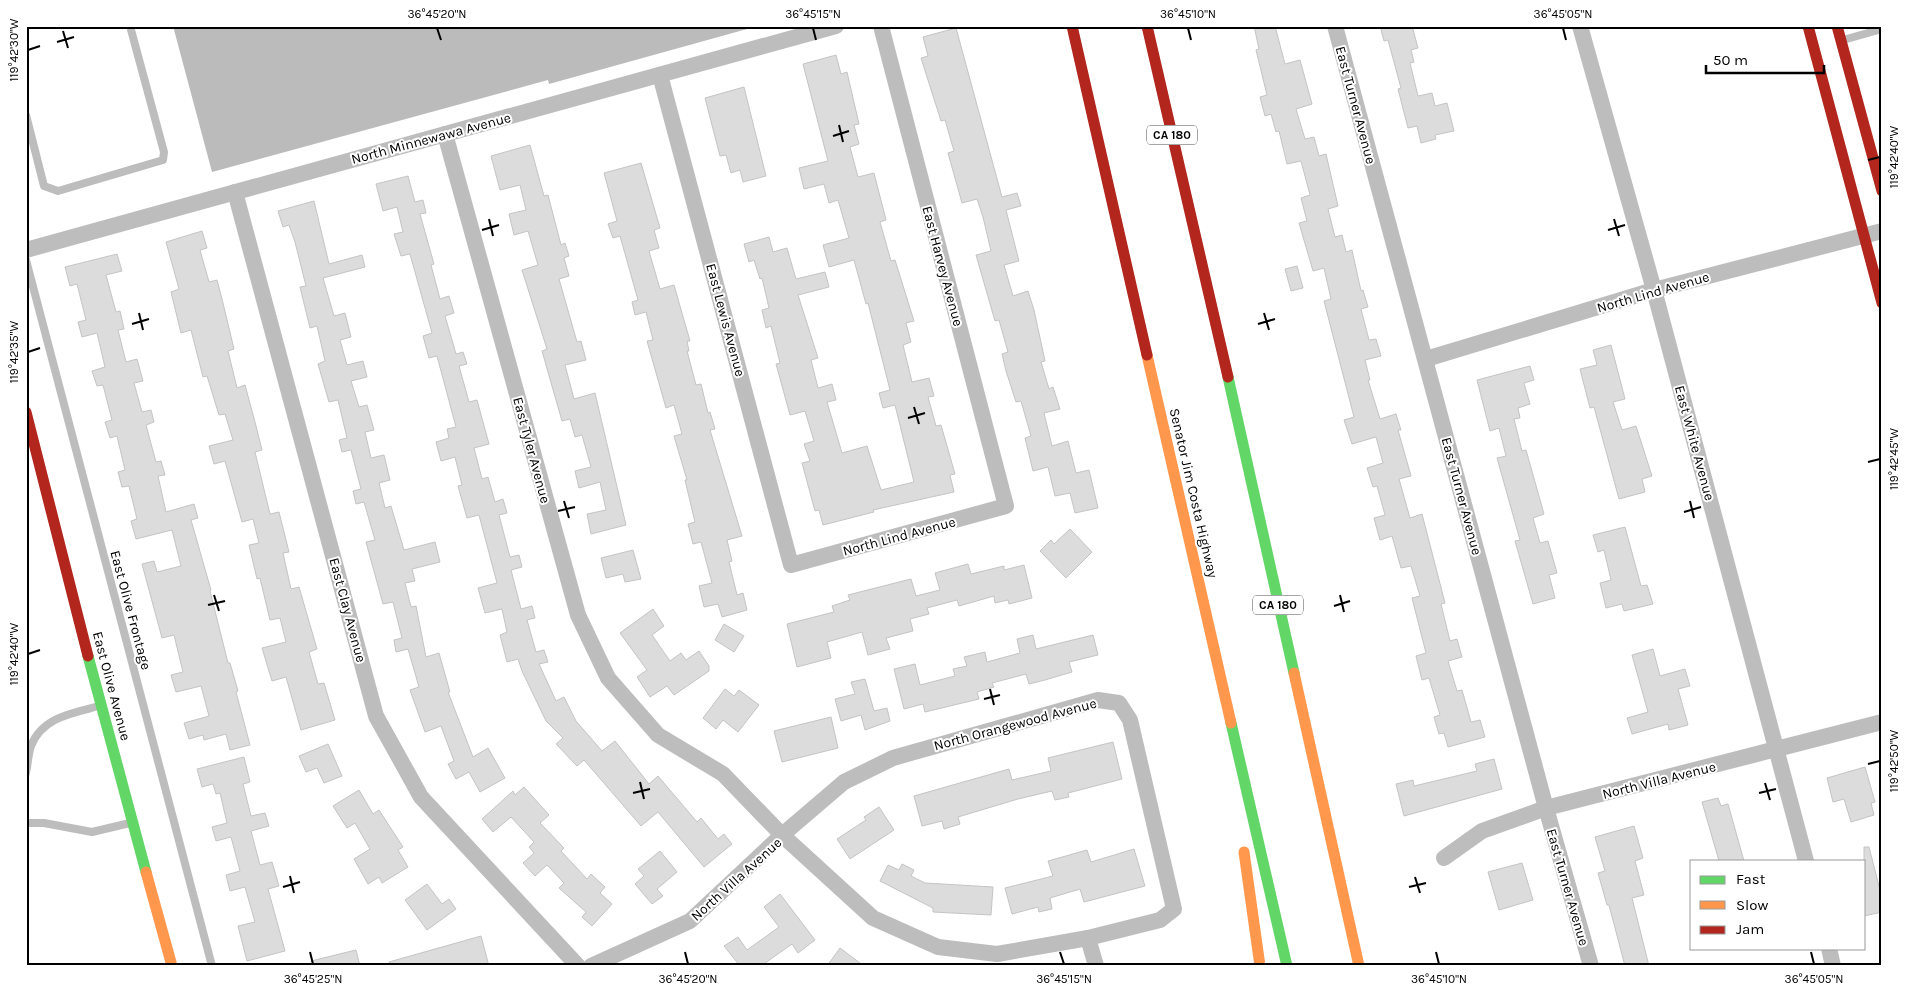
<svg xmlns="http://www.w3.org/2000/svg" width="1908" height="992" font-family="Karla,sans-serif">
<rect width="100%" height="100%" fill="#fff"/>
<path fill="#bbb" d="M173,26h585l-209,58 -1,-4 -336,92z"/>
<g fill="#dcdcdc" stroke="#c4c4c4">
<path d="M1254,26h21l10,38 15,-4 12,44 -16,5 9,30 9,-2 5,19 7,-2 12,52 -10,3 7,28 7,-2 4,17 6,-2 9,41 2,-1 5,17 -7,2 8,31 7,-1 5,17 -16,4 5,20h-2l12,39 16,-5 5,16h-3l13,46 -12,3 11,39 12,-4 23,89 -4,1 9,37 7,-2 5,18 -14,4 9,30 5,-1 9,32 9,-2 5,17 -37,10 -4,-14 -5,1 -5,-17 6,-2 -11,-37 -7,2 -6,-24 10,-3 -14,-55 8,-2 -9,-30 -10,2 -9,-32 -12,4 -6,-22 11,-3 -8,-29 -4,1 -6,-19 16,-5 -7,-26 -24,7 -8,-24 10,-3 -30,-116 7,-2 -7,-31 -11,3 -14,-48 8,-2 -6,-23 9,-3 -9,-34 -14,3 -8,-33 -3,1 -5,-18 -6,2 -5,-19 7,-2 -11,-45 3,-1z"/>
<path d="M1380,26h32l6,22 -7,2 3,12 -4,1 8,33 14,-3 3,13 12,-3 7,28 -19,4 1,4 -15,4 -4,-17 -9,2 -10,-39 3,-1 -13,-48 -4,1z"/>
<path d="M956,28l46,169 15,-4 4,13 -15,4 13,51 -15,4 9,31 15,-5 6,19 11,51 -4,1 8,27 4,-2 7,22 -16,4 8,33 16,-5 8,32 13,-3 9,38 -23,5 -5,-20 -15,3 -7,-29 -15,4 -8,-33 6,-2 -10,-35 -5,1 -10,-31 -4,-17 6,-2 -9,-32 -4,1 -19,-66 15,-4 -8,-34 -6,-18 -15,4 -14,-50 6,-2 -9,-31 -4,1 -20,-63 7,-2 -5,-19z"/>
<path d="M836,55l5,19 6,-2 12,52 -5,1 5,19 -9,3 8,30 16,-4 12,47 -6,2 11,39 4,-1 19,61 -8,2 5,19 -8,3 9,37 17,-4 5,18 -6,1 8,29 5,-1 14,49 -5,1 4,17 -81,18 1,2 -51,13 -4,-15 -4,1 -13,-48 8,-2 -6,-17 10,-3 -9,-30 -15,4 -14,-51 4,-1 -9,-37 -5,2 -4,-18 7,-2 -7,-30 -2,1 -6,-19 -5,2 -5,-18 25,-7 4,15 14,-4 9,31 29,-7 4,15 -31,8 20,63 -7,2 7,28 14,-4 4,16 -9,2 15,51 25,-7 14,44 33,-8 -19,-77 -12,3 -4,-15 11,-3 -22,-87 -2,1 -12,-44 -25,7 -6,-22 26,-7 -11,-38 -9,3 -5,-19 -20,5 -5,-21 29,-7 -25,-97z"/>
<path d="M744,87l22,89 -23,6 -3,-12 -9,3 -5,-18 -6,1 -15,-58z"/>
<path d="M530,145l14,51 4,-1 13,50 4,-2 4,13 -5,2 5,18 -10,3 18,63 4,-1 5,19 -21,5 9,34 21,-6 31,132 -35,9 -4,-20 19,-4 -6,-28 -21,6 -4,-17 16,-4 -9,-32 -7,2 -5,-18 -8,2 -20,-70 5,-2 -25,-79 16,-5 -10,-34 -14,4 -5,-21 17,-4 -6,-25 -20,5 -9,-34z"/>
<path d="M641,163l19,65 -6,2 5,18 -10,3 11,38 14,-4 16,56h-3l2,10h-2l9,34 5,-1 7,29 2,-1 5,17 -5,1 32,106 -15,4 5,21 -3,1 8,33 6,-2 4,17 -25,7 -4,-13 -14,3 -5,-21 13,-3 -11,-41 -8,2 -5,-20 7,-2 -10,-42h2l-13,-44 8,-2 -8,-29 -8,3 -19,-67 6,-1 -7,-28 -11,3 -3,-13 6,-2 -18,-64 -7,2 -5,-14 9,-3 -13,-48z"/>
<path d="M408,176l7,26 8,-2 3,13 -6,1 14,50 -3,1 9,34 9,-3 5,17 -9,3 11,38 7,-2 4,12 -8,2 10,36 8,-2 12,44 -15,4 8,31 6,-2 7,25 8,-3 4,14 -8,2 11,42 9,-2 3,12 -11,3 10,39 11,-3 3,12 -8,2 9,32 8,-2 4,12 -9,2 17,37 8,-4 12,24 26,30 13,-10 34,43 9,-8 39,46 4,-4 17,21 6,-5 8,10 -28,23 -46,-55 -17,14 -57,-66 -7,6 -21,-22 7,-6 -17,-17 -24,-50 -4,-12 -11,3 -7,-27 7,-3 -5,-23 -17,4 -7,-25 19,-5 -18,-68 -12,3 -9,-32 4,-1 -7,-28 -14,4 -5,-19 13,-4 -2,-9 9,-2 -19,-71 -8,2 -6,-22 9,-3 -22,-79 -9,2 -7,-22 9,-2 -6,-25 -14,4 -7,-27z"/>
<path d="M314,201l15,63 33,-9 3,12 -42,11 11,38 11,-3 6,24 -11,3 7,25 16,-4 4,16 -16,4 8,26 8,-2 7,25 -9,2 6,26 13,-3 6,25 -11,3 6,25 6,-2 13,44 31,-8 5,20 -28,7 3,12 -10,2 6,24 5,-1 10,51 13,-4 11,39h-2l25,65 15,-9 17,30 -25,14 -11,-20 -13,7 -8,-15 6,-3 -13,-35 -16,6 -15,-42 9,-3 -11,-38 -12,3 -2,-12 8,-2 -9,-36 -10,2 -17,-62 9,-2 -11,-38 -8,2 -3,-13 8,-2 -10,-39 -9,2 -3,-12 8,-2 -9,-38 -9,2 -11,-38 7,-3 -8,-35 -7,2 -10,-41 6,-1 -11,-44 -6,-17 -6,2 -5,-16z"/>
<path d="M202,231l5,17 -7,2 9,32 8,-2 5,19 12,50 -6,2 9,37 8,-3 10,37 7,28 -7,2 15,62 9,-2 10,40 -6,1 8,36 8,-2 18,62 -8,3 9,32 6,-1 11,37 -34,10 -15,-53 -14,4 -10,-33 24,-6 -6,-24 -10,2 -10,-42 -3,1 -8,-34 10,-2 -6,-24 -11,3 -17,-61 -11,3 -5,-18 24,-6 -8,-26 -6,1 -12,-39 -4,1 -12,-47 -10,3 -10,-41 8,-3 -13,-47z"/>
<path d="M117,254l5,17 -16,4 10,37 4,-1 4,18 -6,1 8,32 11,-3 6,22 -9,2 8,29 9,-2 3,12 -8,3 10,37 5,-1 4,14 -7,1 8,36 28,-8 4,14 -7,2 20,70 -1,1 18,72h2l8,28 -2,1 14,53 -20,5 -4,-16 -22,6 -1,-5 -14,4 -5,-16 25,-7 -8,-30 -25,6 -5,-17 12,-3 -9,-37 -12,3 -20,-74 12,-3 3,11 24,-6 -9,-36 -36,9 -5,-18 6,-2 -8,-33 -7,1 -4,-15 7,-2 -8,-34 -7,2 -5,-16 7,-2 -9,-35 -6,1 -5,-15 13,-4 -8,-34 -15,4 -4,-15 8,-2 -9,-36 -7,2 -5,-19z"/>
<path d="M1297,266l6,22 -12,3 -6,-22z"/>
<path d="M1611,345l14,54 -12,3 9,28 14,-4 16,50 -10,3 3,13 -26,7 -25,-92 -4,1 -10,-39 17,-4 -4,-15z"/>
<path d="M1530,366l4,14 -10,3 6,21 -12,4 2,10 -6,1 8,32 4,-1 18,64 -11,4 7,25 8,-2 9,32 -8,2 6,23 -22,6 -18,-63 5,-1 -23,-82 9,-2 -7,-28 -9,3 -13,-51z"/>
<path d="M1625,527l16,59 6,-1 6,19 -29,7 -2,-7 -16,4 -6,-25 11,-3 -7,-30 -6,2 -5,-17z"/>
<path d="M1070,529l22,23 -26,26 -26,-27 11,-11 3,4z"/>
<path d="M633,550l8,29 -16,3 -2,-8 -17,4 -5,-20z"/>
<path d="M968,564l3,10 33,-8v4l20,-5 8,33 -23,6 -1,-4 -13,3 -1,-7 -35,10 -2,-6 -30,8 2,6 -19,5 3,12 -27,7 4,11 -22,6 -6,-23 -35,10 4,16 -34,9 -10,-43 47,-12 -2,-6 18,-6 -2,-5 63,-16 5,17 24,-6 -5,-17z"/>
<path d="M653,609l11,17 -12,9 18,26 11,-8 5,7 13,-9 10,15v5l-35,24 -7,-9 -17,11 -13,-20 10,-7 -27,-37z"/>
<path d="M724,624l20,12 -10,16 -19,-12z"/>
<path d="M1033,635l3,14 57,-14 5,20 -29,7 3,10 -27,8 -16,4 -3,-10 -34,9 2,4 -17,5 2,7 -54,13 -2,-8 -19,5 -10,-40 21,-5 5,21 35,-9 -2,-7 14,-3 -3,-9 21,-5 2,10 33,-9 -3,-14z"/>
<path d="M1653,649l7,27 25,-7 5,17 -12,3 10,36 -19,5 -1,-6 -36,10 -5,-16 21,-6 -16,-57z"/>
<path d="M865,679l9,32 13,-3 3,13 -25,9 -4,-15 -20,6 -6,-22 20,-5 -4,-12z"/>
<path d="M725,689l9,7 5,-6 20,15 -21,27 -15,-12 -7,9 -13,-11z"/>
<path d="M831,717l7,31 -56,14 -8,-31z"/>
<path d="M1113,742l9,37 -54,14 1,4 -14,3 -3,-9 -34,8 -60,18 2,7 -16,5 -2,-8 -20,5 -8,-30 95,-27 3,11 39,-9 -3,-13z"/>
<path d="M328,744l14,32 -18,7 -7,-15 -11,4 -7,-16z"/>
<path d="M244,757l6,25 -7,2 8,32 14,-3 4,13 -18,5 9,34 12,-3 7,24 -11,3 17,62 -38,10 -9,-35 17,-4 -10,-35 -15,4 -4,-16 14,-4 -9,-34 -15,4 -4,-14 15,-4 -7,-30 -4,1 -3,-10 -11,3 -5,-18z"/>
<path d="M1494,759l8,30 -98,27 -8,-32 17,-4 1,6 63,-15 -2,-7z"/>
<path d="M1865,767l10,35 -4,1 3,12 -23,7 -7,-23 -11,3 -6,-24z"/>
<path d="M524,787l25,28 -9,8 24,25 -3,3 26,28 4,-5 14,13 -5,6 12,11 -20,22 -10,-9 4,-5 -27,-24 5,-5 -17,-18 -12,11 -12,-13 11,-10 -5,-6 5,-5 -23,-25 -18,15 -11,-13 31,-28 2,4z"/>
<path d="M359,790l14,24 6,-4 24,37 -5,3 10,17 -26,16 -3,-6 -11,7 -14,-25 16,-10 -15,-26 -8,5 -14,-22z"/>
<path d="M1718,798l3,8 7,-2 16,57h-25l-17,-59z"/>
<path d="M879,807l15,23 -44,29 -13,-20 29,-19 -2,-3z"/>
<path d="M1634,826l9,32 -8,3 9,34 -12,3 17,68h-24l-16,-61h-2l-9,-32 7,-2 -10,-34z"/>
<path d="M1864,847h5l13,51v14l-18,4z"/>
<path d="M1134,849l11,37 -61,16 -4,-13 -30,9 2,11 -13,3 -1,-5 -26,7 -7,-26 48,-12 -5,-15 39,-11 4,12z"/>
<path d="M660,851l17,21 -20,17 6,7 -11,8 -17,-20 9,-8 -6,-7z"/>
<path d="M1522,863l11,37 -34,10 -11,-38z"/>
<path d="M902,864l12,6 -3,6 14,7 68,4 -2,28 -58,-3v-4l-53,-27 8,-16 11,5z"/>
<path d="M427,884l15,20 7,-5 7,10 -29,21 -22,-30z"/>
<path d="M780,894l35,46 -17,13 -6,-9 -31,22h-21l-16,-20 14,-9 9,13 32,-23 -15,-20z"/>
<path d="M481,936l8,30h-99l-1,-4z"/>
<path d="M840,948l24,18h-37z"/>
<path d="M356,950l4,16h-48l-1,-5z"/>
</g>
<g fill="none" stroke-linecap="round" stroke-linejoin="round">
<g stroke="#bdbdbd" stroke-width="8">
<path d="M1843,40l39,-11"/>
<path d="M26,115l18,71 14,5 105,-31 1,-8 -34,-126"/>
<path d="M26,260l186,706"/>
<path d="M26,773c2,-9 2,-18 5,-27 11,-29 42,-33 68,-40"/>
<path d="M26,823h18l48,9 38,-9"/>
</g>
<g stroke="#bdbdbd" stroke-width="16">
<path d="M1335,26l211,782 45,158"/>
<path d="M1580,26l74,264 152,571"/>
<path d="M660,75l131,490 215,-59 -125,-480"/>
<path d="M445,134l133,481 30,63 50,57 65,39 59,61 91,83 65,29 59,7 91,-16 72,-18 14,-11 -44,-189 -11,-17 -21,-3 -205,58 -49,24 -62,53 -92,86 -99,45"/>
<path d="M235,192l141,524 45,81 157,169"/>
<path d="M26,250l810,-224"/>
<path d="M1426,359l228,-69 228,-59"/>
<path d="M1444,858l38,-27 64,-23 336,-86"/>
<path d="M1088,938l8,28"/>
<path d="M1829,948l4,18"/>
</g>
<g stroke="#63d668" stroke-width="11">
<path d="M1228,377l66,296"/>
<path d="M88,656l58,216"/>
<path d="M1231,723l56,243"/>
</g>
<g stroke="#ff974d" stroke-width="11">
<path d="M1147,355l84,368"/>
<path d="M1294,673l65,293"/>
<path d="M1244,852l16,114"/>
<path d="M146,872l26,94"/>
</g>
<g stroke="#b3261e" stroke-width="11">
<path d="M1072,26l75,329"/>
<path d="M1147,26l81,351"/>
<path d="M1808,26l74,277"/>
<path d="M1837,26l45,165"/>
<path d="M26,412l62,244"/>
</g>
</g>
<path fill="none" stroke="#000" stroke-width="2" d="M437,28l4,12M813,28l3,12M1188,28l3,12M1563,28l3,12M63,31l5,17M57,42l17,-5M28,50l12,-4M839,125l4,17M833,136l16,-5M1868,160l12,-3M489,219l4,17M1614,219l5,17M482,230l17,-5M1608,230l17,-5M139,313l4,17M1264,313l5,17M132,324l17,-5M1258,324l17,-5M28,352l12,-4M914,407l5,17M908,418l17,-5M1868,462l12,-3M564,501l5,17M1690,501l4,17M558,511l17,-4M1684,512l17,-5M214,595l5,16M1340,595l4,17M208,605l17,-4M1334,606l16,-5M28,654l12,-4M990,689l4,16M984,699l16,-4M1868,764l12,-3M640,782l4,17M1765,783l5,17M633,793l17,-4M1759,793l17,-4M290,876l4,17M1415,877l5,16M283,887l17,-5M1409,887l17,-4M310,952l3,12M685,952l3,12M1060,952l4,12M1436,952l3,12M1811,952l3,12"/>
<g text-anchor="middle" stroke-width="4" stroke-linejoin="round" paint-order="stroke">
<g fill="#fff" stroke="#4c4c4c" stroke-width="1">
<rect x="1147" y="125.5" width="50" height="19" rx="4"/>
<rect x="1253" y="595.5" width="50" height="19" rx="4"/>
</g>
<g font-size="12" font-weight="bold" fill="#000">
<text x="1172" y="139">CA 180</text>
<text x="1278" y="609">CA 180</text>
</g>
<g font-size="14" fill="#000" stroke="#fff">
<text transform="translate(1356 105) rotate(75)" y="5">East Turner Avenue</text>
<text transform="translate(431 138) rotate(-15)" y="5">North Minnewawa Avenue</text>
<text transform="translate(943 266) rotate(75)" y="5">East Harvey Avenue</text>
<text transform="translate(1653 292) rotate(-16)" y="5">North Lind Avenue</text>
<text transform="translate(726 320) rotate(75)" y="5">East Lewis Avenue</text>
<text transform="translate(1695 443) rotate(75)" y="5">East White Avenue</text>
<text transform="translate(532 450) rotate(75)" y="5">East Tyler Avenue</text>
<text transform="translate(1194 493) rotate(77)" y="5">Senator Jim Costa Highway</text>
<text transform="translate(1462 496) rotate(75)" y="5">East Turner Avenue</text>
<text transform="translate(899 536) rotate(-15)" y="5">North Lind Avenue</text>
<text transform="translate(131 610) rotate(75)" y="5">East Olive Frontage</text>
<text transform="translate(348 610) rotate(75)" y="5">East Clay Avenue</text>
<text transform="translate(112 686) rotate(75)" y="5">East Olive Avenue</text>
<text transform="translate(1015 724) rotate(-15)" y="5">North Orangewood Avenue</text>
<text transform="translate(1659 780) rotate(-14)" y="5">North Villa Avenue</text>
<text transform="translate(736 879) rotate(-42)" y="5">North Villa Avenue</text>
<text transform="translate(1568 887) rotate(74)" y="5">East Turner Avenue</text>
</g>
</g>
<rect width="1908" height="992" fill="none" stroke="#ffffff" stroke-width="55"/>
<rect x="1690" y="860" width="175" height="90" fill="#ffffff" stroke="#999999"/>
<rect x="1700" y="876" width="25" height="8" fill="#63d668" stroke="#999999"/>
<text x="1736" y="884" font-size="15" fill="#000000">Fast</text>
<rect x="1700" y="901" width="25" height="8" fill="#ff974d" stroke="#999999"/>
<text x="1736" y="910" font-size="15" fill="#000000">Slow</text>
<rect x="1700" y="926" width="25" height="8" fill="#b3261e" stroke="#999999"/>
<text x="1736" y="934" font-size="15" fill="#000000">Jam</text>
<path d="M1706 65v8h118v-8" fill="none" stroke="#000000" stroke-width="2.5"/>
<text x="1713" y="65" font-size="15" fill="#000000" stroke="#ffffff" stroke-width="4" paint-order="stroke">50 m</text>
<rect x="28" y="28" width="1852" height="936" fill="none" stroke="#000" stroke-width="2"/>
<g font-size="12" text-anchor="middle" fill="#000">
<text x="437" y="18">36°45'20"N</text>
<text x="813" y="18">36°45'15"N</text>
<text x="1188" y="18">36°45'10"N</text>
<text x="1563" y="18">36°45'05"N</text>
<text transform="translate(14 50) rotate(-90)" y="4">119°42'30"W</text>
<text transform="translate(1894 157) rotate(-90)" y="4">119°42'40"W</text>
<text transform="translate(14 352) rotate(-90)" y="4">119°42'35"W</text>
<text transform="translate(1894 459) rotate(-90)" y="4">119°42'45"W</text>
<text transform="translate(14 654) rotate(-90)" y="4">119°42'40"W</text>
<text transform="translate(1894 761) rotate(-90)" y="4">119°42'50"W</text>
<text x="313" y="983">36°45'25"N</text>
<text x="688" y="983">36°45'20"N</text>
<text x="1064" y="983">36°45'15"N</text>
<text x="1439" y="983">36°45'10"N</text>
<text x="1814" y="983">36°45'05"N</text>
</g>
</svg>
